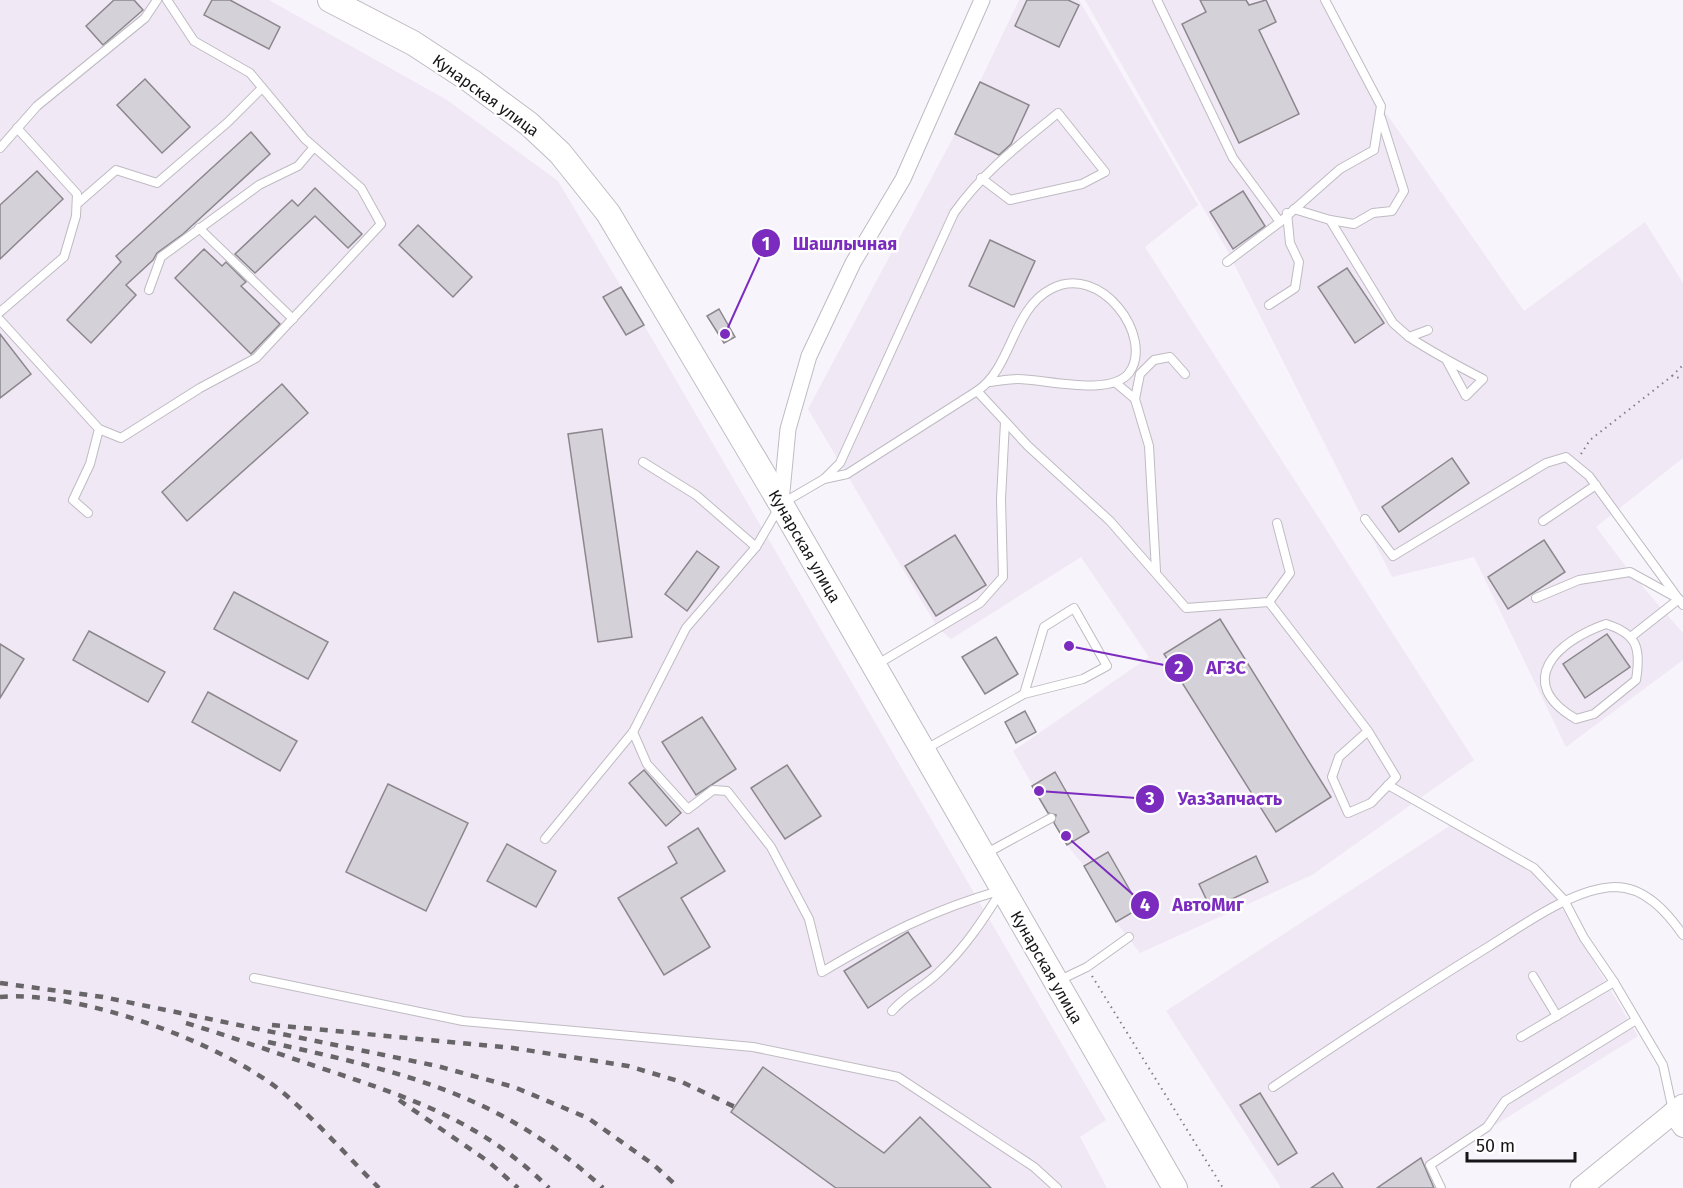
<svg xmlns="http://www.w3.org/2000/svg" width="1683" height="1188" font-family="'Fira Sans',sans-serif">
<rect width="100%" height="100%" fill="#f8f4fb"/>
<g fill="#f0e8f5">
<path d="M0,0h269l178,100 111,81 86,144 462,795 -26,17 27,51h-1107z"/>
<path d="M1019,0h60l119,205 -53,42 329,513 -162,115 -172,78 -24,-31 -32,-56 -17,-21 -54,-94 136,-94 -68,-100 -130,82 -14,-12 -129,-218 147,-275z"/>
<path d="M1085,0h234l62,106 143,205 121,-89 38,61v175l-87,69 34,45 53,61v27l-117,87 -92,-190 -82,20 -165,-327z"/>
<path d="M1457,821l88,59 93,156 -244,152h-113l-115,-177z"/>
</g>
<g fill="#d5d1d8" stroke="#8b878d" stroke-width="1.5">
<path d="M114,0h20l9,10 -40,35 -17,-19z"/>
<path d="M212,0h18l50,27 -11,22 -65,-34z"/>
<path d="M1027,0h41l11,5 -20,42 -44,-21z"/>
<path d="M1200,0h46l3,5 17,-5 10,22 -17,8 40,84 -60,29 -57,-119 24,-12z"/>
<path d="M145,79l45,48 -28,26 -45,-48z"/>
<path d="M980,82l49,23 -18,39 -12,11 -44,-21z"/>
<path d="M251,132l19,22 -87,80 -26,19 -4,7 -27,25 10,10 -45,48 -24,-23 54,-58 -5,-6z"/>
<path d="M37,171l26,28 -63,60v-54z"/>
<path d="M315,188l47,46 -14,14 -33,-32 -60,57 -20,-19 57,-54 6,6z"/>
<path d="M1243,191l22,35 -32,23 -23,-37z"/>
<path d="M418,225l54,52 -19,20 -54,-52z"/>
<path d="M990,240l45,21 -21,46 -45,-21z"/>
<path d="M204,249l18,17 4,-4 20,20 -5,4 39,38 -29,30 -76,-76z"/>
<path d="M1347,268l37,55 -29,20 -37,-56z"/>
<path d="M621,287l23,38 -18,10 -23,-38z"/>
<path d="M719,309l16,28 -11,6 -17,-27z"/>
<path d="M0,334l31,40 -31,24z"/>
<path d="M282,384l26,29 -121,108 -25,-29z"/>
<path d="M602,429l30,208 -34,5 -30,-208z"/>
<path d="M1452,458l17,25 -70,49 -17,-25z"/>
<path d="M955,535l31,50 -50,31 -31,-50z"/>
<path d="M1544,540l21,32 -57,37 -20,-32z"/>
<path d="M697,551l22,16 -32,44 -22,-17z"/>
<path d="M234,592l94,50 -20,37 -94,-50z"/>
<path d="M1220,619l111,178 -55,35 -112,-178z"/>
<path d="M89,631l76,41 -17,30 -75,-42z"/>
<path d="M1607,634l23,33 -45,31 -22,-34z"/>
<path d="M996,637l22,37 -33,20 -23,-37z"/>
<path d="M0,644l24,15 -24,39z"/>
<path d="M208,692l89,49 -17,30 -88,-49z"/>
<path d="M1025,711l11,21 -20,11 -11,-21z"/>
<path d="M702,717l34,52 -40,26 -34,-53z"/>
<path d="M787,765l34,51 -36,23 -34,-51z"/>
<path d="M644,770l37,43 -15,13 -37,-43z"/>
<path d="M1055,772l34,60 -22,13 -13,-22 2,-8 -8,-2 -16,-27z"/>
<path d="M388,784l80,39 -42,88 -80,-39z"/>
<path d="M698,828l27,43 -44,27 29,49 -46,28 -46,-77 59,-35 -9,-16z"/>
<path d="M507,844l49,27 -20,36 -49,-26z"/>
<path d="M1108,852l32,56 -24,14 -32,-56z"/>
<path d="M1256,856l12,26 -57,27 -12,-25z"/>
<path d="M908,932l23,34 -63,42 -24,-37z"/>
<path d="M763,1067l121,86 36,-36 71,71h-155l-105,-76z"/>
<path d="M1260,1093l37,60 -19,12 -38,-60z"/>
<path d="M1421,1158l13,30h-57z"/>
<path d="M1333,1173l10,15h-32z"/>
</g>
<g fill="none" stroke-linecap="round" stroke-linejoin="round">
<g stroke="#bfbbc2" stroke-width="10">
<g id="service">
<path d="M1157,0l76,158 47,64 -53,40"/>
<path d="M0,148l37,-42 108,-88 12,-18"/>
<path d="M77,204l39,-34 41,13 71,-61 34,-34"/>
<path d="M1294,209l36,11 24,4 19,-11 19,-2 12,-20 -23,-73"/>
<path d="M1330,220l63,103 16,14 19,-7"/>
<path d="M1280,222l60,-53 34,-19 7,-44 -56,-106"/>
<path d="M199,228l94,91"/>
<path d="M149,290l12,-33 98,-72 39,-19 16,-19"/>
<path d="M1269,305l26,-17 4,-26 -9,-19 -3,-30"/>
<path d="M0,312l64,-55 12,-41 1,-22 -60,-66"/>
<path d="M0,320l99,109 22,9 79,-50 56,-30 125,-134 -20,-36 -56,-49 -55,-66 -56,-32 -27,-41"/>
<path d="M1409,337c24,16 49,29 74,42l-17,17 -19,-35"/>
<path d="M1116,383l19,16"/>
<path d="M977,391c35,-23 35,-82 74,-102 50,-27 104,49 78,84 -19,24 -84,6 -111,6 -9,0 -19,2 -28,3"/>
<path d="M643,462l53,33 60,52"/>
<path d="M824,479l23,-5 130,-83 51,55 82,75 76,87 83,-6 21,-29 -13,-50"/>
<path d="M88,513l-15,-13 17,-36 9,-35"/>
<path d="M1365,519l28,37 153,-93 20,-6 23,19 94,129"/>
<path d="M1543,521l53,-36"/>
<path d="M1156,571l-7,-125 -14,-47 5,-25 14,-14 16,-3 15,17"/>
<path d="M1536,598l43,-18 51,-8 49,27 -47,37"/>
<path d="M1269,602l99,129 28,46 -25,26 -23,10 -16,-36 7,-20 29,-26"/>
<path d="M1606,624c32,10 35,25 30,56l-42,34 -18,5c-63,-37 -19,-78 30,-95z"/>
<path d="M876,665l104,-62 23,-26 -2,-78 4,-77"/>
<path d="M633,732l14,32 41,45 25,-19 14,1 44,56 38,72 13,53c62,-37 110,-62 180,-82 -19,30 -37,58 -63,82 -15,15 -33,23 -47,39"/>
<path d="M926,749l98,-55 59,-15 24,-13 -33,-58 -30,19 -20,67"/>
<path d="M1388,785l146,83 30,32 20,38 30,44"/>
<path d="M545,839l88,-107 53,-104 70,-81 25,-43 43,-25 16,-16 114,-250c29,-41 66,-69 104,-100l47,59 -23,12 -72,16 -29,-22"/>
<path d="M987,853l64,-35"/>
<path d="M1533,976l24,40"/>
<path d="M254,978l209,43 290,26 145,30 136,90 23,21"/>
<path d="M1060,980l27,-13 42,-30"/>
<path d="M1521,1037l93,-55 49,83 10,46"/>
<path d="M1273,1087c71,-48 142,-95 215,-140 34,-21 85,-59 127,-60 30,0 52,25 68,48"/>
<path d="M1441,1188l-11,-23 57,-38 18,-26 131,-81"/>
</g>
</g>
<g stroke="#bfbbc2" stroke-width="17">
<path id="minor" d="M781,502l7,-73 21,-73 44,-93 50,-84 79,-179"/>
</g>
<g stroke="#bfbbc2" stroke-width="22">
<path id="tertiary" d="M1673,1112l10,15"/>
</g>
<g stroke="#bfbbc2" stroke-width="23">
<path id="secondary" d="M1581,1188l102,-83"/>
</g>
<g stroke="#bfbbc2" stroke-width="26">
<path id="primary" d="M330,0l83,43 58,38 58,43 31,29 48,60 173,291 394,684"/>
</g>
<g stroke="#838084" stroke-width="2" stroke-dasharray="1.5 4.5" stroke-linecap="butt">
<path d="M1672,376l11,-11"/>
<path d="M1581,454l9,-14 82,-64 11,3"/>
<path d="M1092,976l131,212"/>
</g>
<use href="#service" stroke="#fff" stroke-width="8"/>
<use href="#minor" stroke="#fff" stroke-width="15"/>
<use href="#tertiary" stroke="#fff" stroke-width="20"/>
<use href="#secondary" stroke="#fff" stroke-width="21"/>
<use href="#primary" stroke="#fff" stroke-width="24"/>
<g stroke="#686569" stroke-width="4.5" stroke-dasharray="8 8" stroke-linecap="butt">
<path d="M0,983l103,14 334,69 77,21 74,31 66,47 25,23"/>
<path d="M0,997c78,-7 220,45 281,94 35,29 66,65 98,97"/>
<path d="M186,1023c46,14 90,30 135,45 89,30 159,52 228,120"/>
<path d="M272,1025l241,23 115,18 54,16 53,25"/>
<path d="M268,1042c134,30 231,51 335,146"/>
<path d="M399,1100l90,62 29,26"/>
</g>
</g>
<g text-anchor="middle" stroke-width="5" stroke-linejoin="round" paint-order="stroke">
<g font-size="16" fill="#171517" stroke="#fff">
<text transform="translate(486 95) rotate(36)" y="6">Кунарская улица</text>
<text transform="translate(805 546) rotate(60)" y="6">Кунарская улица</text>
<text transform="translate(1047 967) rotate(60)" y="6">Кунарская улица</text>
</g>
</g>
<path fill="none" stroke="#7b2cbf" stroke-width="2" d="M725 334L766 243M1069 646L1179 668M1039 791L1150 799M1066 836L1145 905"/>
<g fill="#7b2cbf" stroke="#fff" stroke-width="2">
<circle cx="725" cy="334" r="6"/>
<circle cx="1069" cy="646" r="6"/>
<circle cx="1039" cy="791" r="6"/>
<circle cx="1066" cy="836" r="6"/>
<circle cx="766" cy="243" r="15"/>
<circle cx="1179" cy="668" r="15"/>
<circle cx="1150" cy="799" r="15"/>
<circle cx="1145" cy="905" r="15"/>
</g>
<g font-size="18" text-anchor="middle" font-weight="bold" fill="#fff">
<text x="766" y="250">1</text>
<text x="1179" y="674">2</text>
<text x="1150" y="805">3</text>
<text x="1145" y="911">4</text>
</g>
<g font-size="18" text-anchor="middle" font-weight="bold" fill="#7b2cbf" stroke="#fff" stroke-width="5" stroke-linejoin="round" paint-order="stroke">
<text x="845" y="250">Шашлычная</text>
<text x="1226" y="674">АГЗС</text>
<text x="1230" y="805">УазЗапчасть</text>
<text x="1208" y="911">АвтоМиг</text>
</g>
<path d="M1467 1152v9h108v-9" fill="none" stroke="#171517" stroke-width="3"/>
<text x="1476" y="1152" font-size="18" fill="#171517" stroke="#ffffff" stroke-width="4.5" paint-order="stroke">50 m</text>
</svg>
